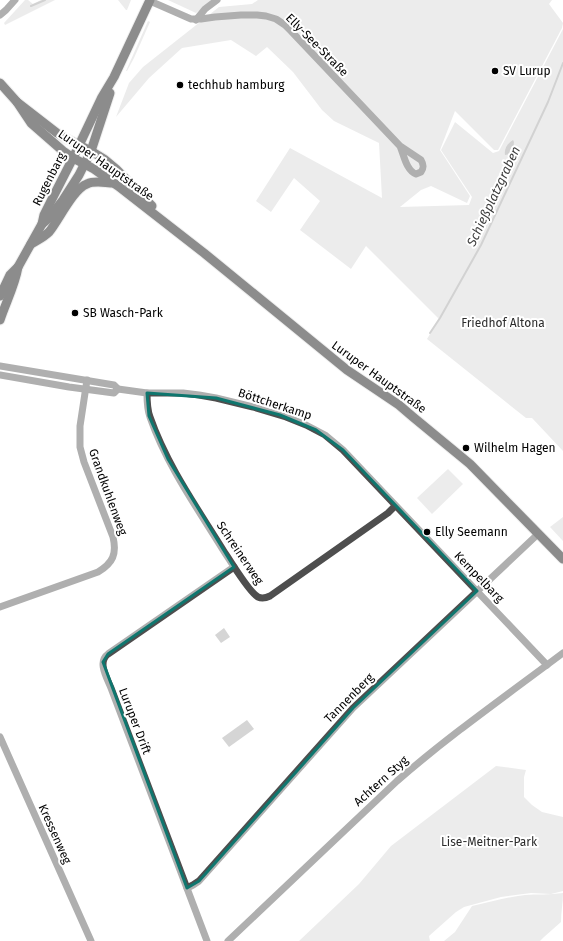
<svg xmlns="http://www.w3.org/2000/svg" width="563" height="941" font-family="'Fira Sans',sans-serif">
<rect width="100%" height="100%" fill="#fff"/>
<g fill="#d5d5d5">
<path d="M25,0h3l5,4 8,-4h14l-50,25 -1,-2z"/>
<path d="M118,0h13l-4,10h-1z"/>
<path d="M168,0h45l-17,13z"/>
<path d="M258,0h294l-3,4 14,19 -1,5 -64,122h-4l-39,-39 -15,39 30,46 -3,7 -36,-17 -10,4 -21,17 69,-2 3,-8 -31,-47 14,-28 38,31 6,-2 64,-122v422l-31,-33h-6l-99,-79 12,-20 -73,-73 -15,23 -51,-39 20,-29 -26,-23 -23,34 -15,-11 34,-53 92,50 -3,-55 -45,-22 -12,-11 -29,-38 -26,-25 -11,9 -25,-16 -49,8 -33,30 -33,39 13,-34 14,-16 76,-60 33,-3z"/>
<path d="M148,21l2,1 -16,36 -7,13h-1z"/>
<path d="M448,469l15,15 -31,30 -15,-16z"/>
<path d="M563,517v24l-13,-14z"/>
<path d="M224,628l6,9 -9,6 -6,-8z"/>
<path d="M247,720l7,9 -25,18 -7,-9z"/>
<path d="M496,766l30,4 -2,7v20l8,8 10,7 21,5v74l-12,3 -20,-1 -30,4 -37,10 -8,5 -27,24 1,5h-131l60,-57 32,-38z"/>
<path d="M563,893c0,10 -2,19 -2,29l-17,15 -4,4h-96l11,-9 17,-26c18,-4 35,-9 53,-11 13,-1 24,0 38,-2z"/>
</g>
<path fill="#9c9c9c" d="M513,140l1,2 -1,9 -3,3 -5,1c-1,-6 2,-11 8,-15z"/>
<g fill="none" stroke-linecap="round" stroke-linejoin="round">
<g stroke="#9c9c9c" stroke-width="2">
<path d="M31,6l14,-6"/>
<path d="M430,333l10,-15 41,-73 67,-143 15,-39"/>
</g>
<g stroke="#dbdbdb" stroke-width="11">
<g id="major">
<path d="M0,83l17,19 40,31 10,6 24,12 13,8 12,10 36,37"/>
<path d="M17,102l14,21 32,28 10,7 21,11 24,17 86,67 143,117 52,35 14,12 57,47 93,95"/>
<path d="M42,224l7,-6 14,-18 16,-25 12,-24 19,-58"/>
<path d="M31,244c6,-4 12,-6 18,-12 10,-12 24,-43 38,-48 8,-4 18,-1 27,-1"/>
<path d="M0,296l10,-21 8,-8 24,-43 2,-9 6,-12 23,-45 29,-61 12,-20 36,-77"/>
<path d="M0,320c6,-18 15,-35 18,-53"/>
</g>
</g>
<g stroke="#4e4e4e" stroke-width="7">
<path d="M150,1l41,18h10l14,-2 26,-2h16l9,1 10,3 9,6 6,6 109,115 21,14c3,5 3,8 0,12l-5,2c-10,-4 -12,-19 -16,-28"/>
<path d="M0,15l6,-5 9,-10"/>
<path d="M196,20l9,-11 12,-9"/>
<path d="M0,366l114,19 4,4 29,4h36l16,2 17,3 37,9 33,10 20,8 19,10 18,15 204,215"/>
<path d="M0,375l69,12 45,6 4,-4"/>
<path d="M147,393c0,8 0,16 3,24 17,49 48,92 75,136 7,10 24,39 33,44 4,2 8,1 12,-1l118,-83 7,-7"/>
<path d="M0,607l98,-35c15,-9 19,-18 15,-35l-29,-75 -4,-15v-21l7,-46"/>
<path d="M0,737l91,204"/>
<path d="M187,888l6,-3 6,-4 154,-173 185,-174"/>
<path d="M207,941l-96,-253c-4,-10 -14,-26 -3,-34l126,-87"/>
<path d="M228,941l169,-160c53,-46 110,-86 166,-128"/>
</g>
<use href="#major" stroke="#000" stroke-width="9"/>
</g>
<path d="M0 0H563V941H0ZM147,393l69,5 64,17 36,15 27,20 134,141 -124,117 -154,173 -12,7 -84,-226 5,-8 126,-87 -66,-108 -19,-43z" fill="#fff" fill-opacity=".55" fill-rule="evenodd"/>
<path fill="none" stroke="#0f766e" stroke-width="3" stroke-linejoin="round" d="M147,393l69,5 64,17 36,15 27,20 134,141 -124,117 -154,173 -12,7 -84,-226 5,-8 126,-87 -66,-108 -19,-43z"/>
<g fill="#000" stroke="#fff" stroke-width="1.5">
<circle cx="495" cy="71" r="4"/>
<circle cx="180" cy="85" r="4"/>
<circle cx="75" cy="313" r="4"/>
<circle cx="466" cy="448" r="4"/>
<circle cx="427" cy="532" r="4"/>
</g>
<g text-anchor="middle" stroke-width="4" stroke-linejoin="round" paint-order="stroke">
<g font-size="12" fill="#000" stroke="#fff">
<text transform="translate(317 45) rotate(45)" y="4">Elly-See-Straße</text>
<text transform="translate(106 165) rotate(35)" y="4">Luruper Hauptstraße</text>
<text transform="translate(49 179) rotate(-63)" y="4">Rugenbarg</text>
<text transform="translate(379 377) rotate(36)" y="4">Luruper Hauptstraße</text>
<text transform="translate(275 404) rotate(18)" y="4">Böttcherkamp</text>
<text transform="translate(108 492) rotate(70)" y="4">Grandkuhlenweg</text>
<text transform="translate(240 553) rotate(56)" y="4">Schreinerweg</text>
<text transform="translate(479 577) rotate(46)" y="4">Kempelbarg</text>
<text transform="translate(349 698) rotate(-45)" y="4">Tannenberg</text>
<text transform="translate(135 721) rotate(69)" y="4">Luruper Drift</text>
<text transform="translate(381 781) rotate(-42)" y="4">Achtern Styg</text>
<text transform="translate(55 834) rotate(66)" y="4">Kressenweg</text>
</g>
<g font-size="12" fill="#000" stroke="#fff" text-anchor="start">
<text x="503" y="75">SV Lurup</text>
<text x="188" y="89">techhub hamburg</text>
<text x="83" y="317">SB Wasch-Park</text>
<text x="474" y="452">Wilhelm Hagen</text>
<text x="435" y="536">Elly Seemann</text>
</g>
<g font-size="12" fill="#2c2c2c" stroke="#fff">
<text x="503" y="327">Friedhof Altona</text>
<text x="489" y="846">Lise-Meitner-Park</text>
</g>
<g font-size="13" font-style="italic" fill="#3d3d3d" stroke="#fff">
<text transform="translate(493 196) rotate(-65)" y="5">Schießplatzgraben</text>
</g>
</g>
</svg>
